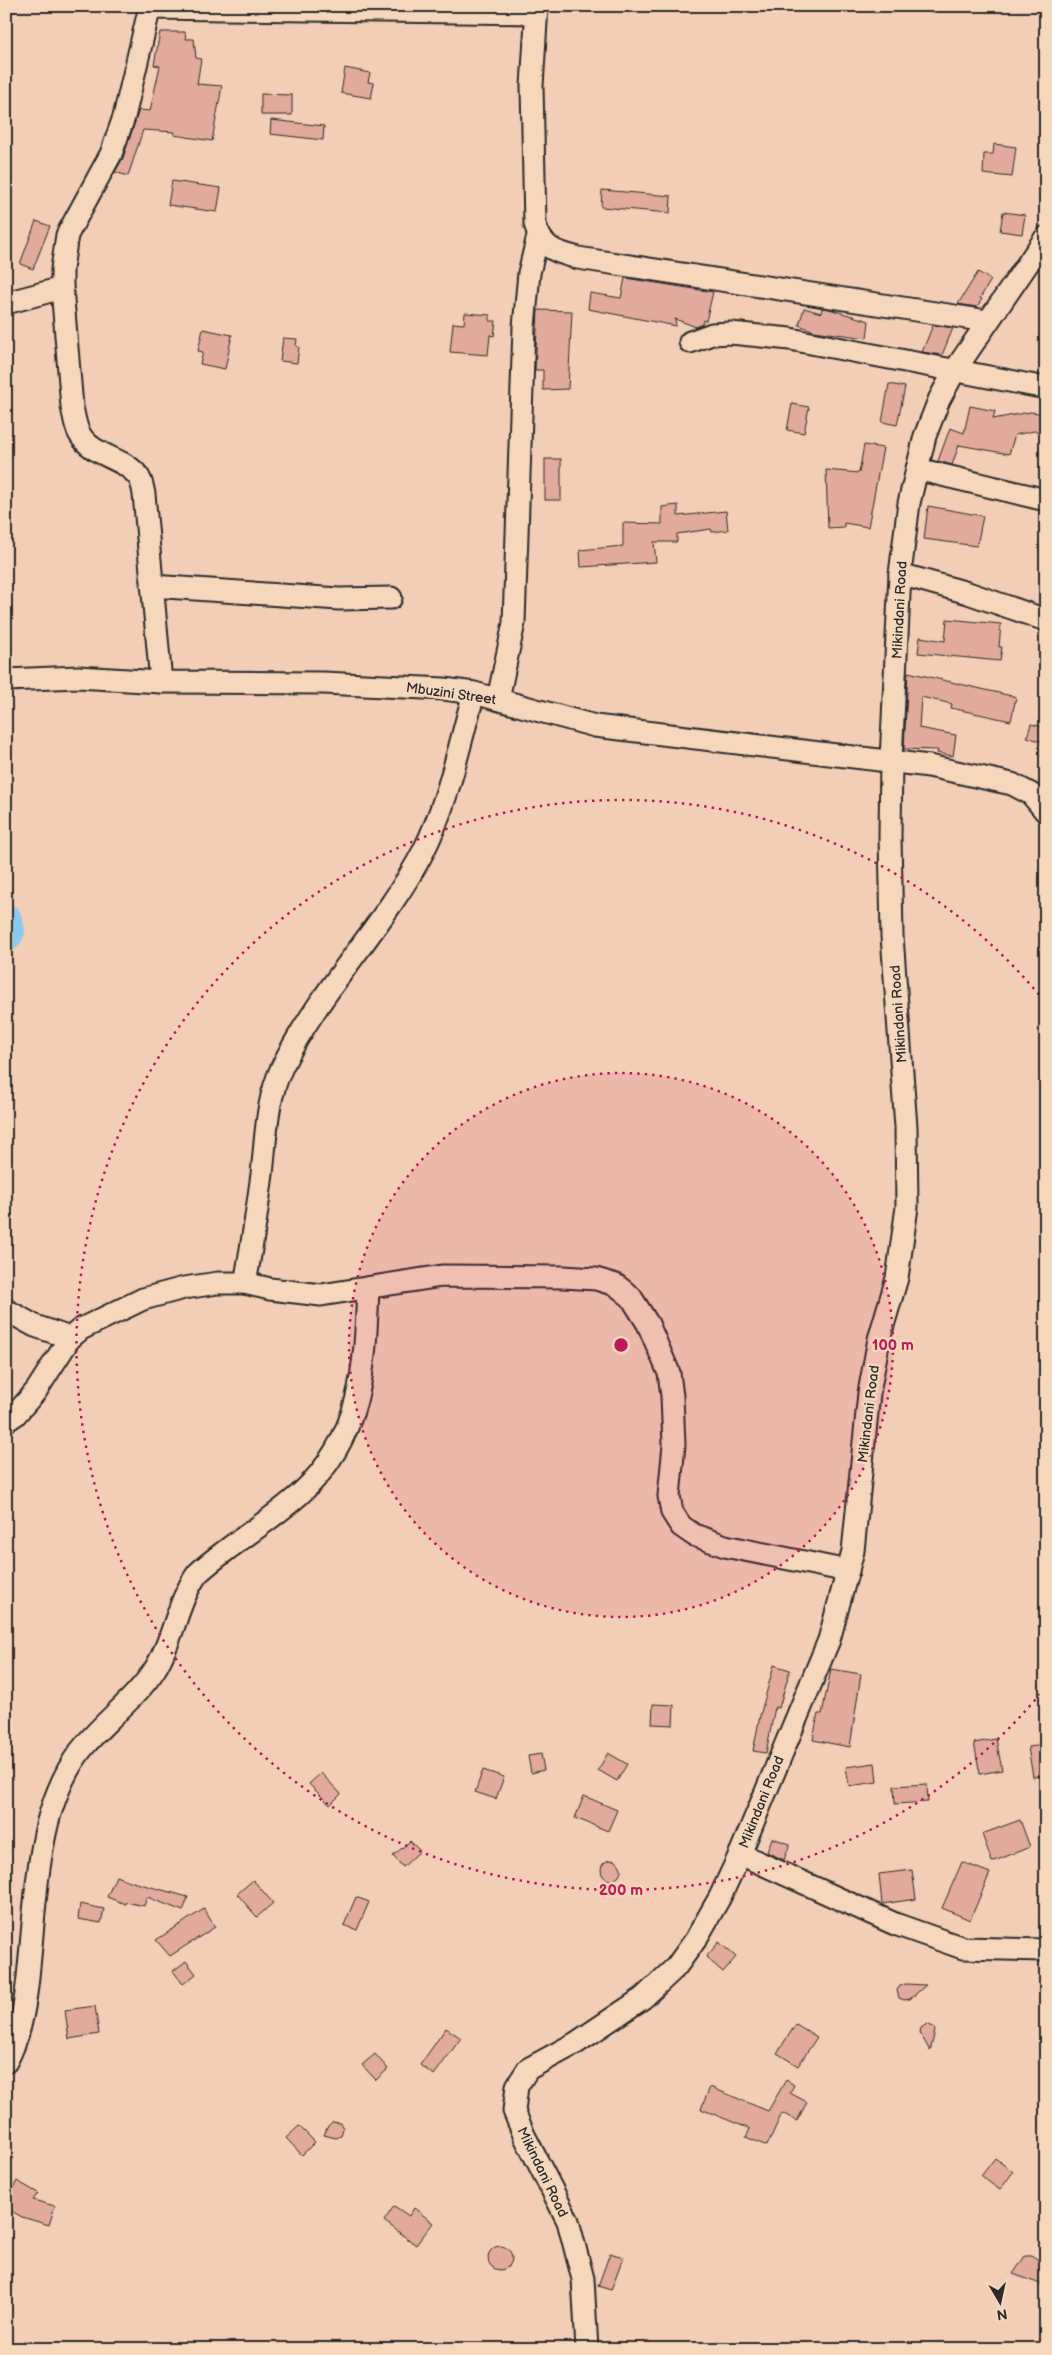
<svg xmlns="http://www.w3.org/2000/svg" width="1052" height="2355" font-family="'Balsamiq Sans',sans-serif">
<rect width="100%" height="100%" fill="#f1ceb5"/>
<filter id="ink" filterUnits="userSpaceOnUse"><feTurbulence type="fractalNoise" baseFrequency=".02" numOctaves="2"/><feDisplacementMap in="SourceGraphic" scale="10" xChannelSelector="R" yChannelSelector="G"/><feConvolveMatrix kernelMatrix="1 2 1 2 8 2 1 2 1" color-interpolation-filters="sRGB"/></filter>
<g filter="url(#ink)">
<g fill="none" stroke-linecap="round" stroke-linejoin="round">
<path stroke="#8ccaed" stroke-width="32" d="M6,920l3,11 -3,5"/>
</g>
<g fill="#e2aa9c" stroke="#2b2b2b">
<path d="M160,32h25l1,7h8l2,19 5,1 -4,25 25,2 -10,55 -38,-6 1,-3 -32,-2 -15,46 -13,-4 8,-14 16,-48 11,1 10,-45 -6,-1z"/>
<path d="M345,68l25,5 -2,9 6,1 -3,15 -30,-5z"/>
<path d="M261,94l31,1v20h-31z"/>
<path d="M271,120l53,6 -1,14 -53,-6z"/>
<path d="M994,144l22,3 -4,30 -29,-3 1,-20h9z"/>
<path d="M172,181l49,7 -4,24 -49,-7z"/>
<path d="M602,190l69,6 -1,17 -69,-6z"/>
<path d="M1003,212l22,3 -3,19 -22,-3z"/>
<path d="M36,221l14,5 -17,43 -13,-5z"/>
<path d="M978,272l13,8 -11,18 2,1 -5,8 -19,-3z"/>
<path d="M625,278l88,14 -7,29 -2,-1 -2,4 -6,3 -21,-8 1,7 -88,-17 2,-16 31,5z"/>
<path d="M804,308l17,5 1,-5 7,1 40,12 -2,17 -53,-7 -15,-6z"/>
<path d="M538,310l34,1 -4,78 -25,1v-20h-8z"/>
<path d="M465,313l25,2v6h6l-2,15 -4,-1 -2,20 -38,-3 3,-29 11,1z"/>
<path d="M933,325l20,3 -11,27 -20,-3z"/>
<path d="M203,329l29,6 -7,34 -25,-5 3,-12 -5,-1z"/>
<path d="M283,338l14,1 -1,7 3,1 -2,16 -17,-2z"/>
<path d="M889,384l16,3 -8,38 -15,-3z"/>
<path d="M792,404l17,3 -5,26 -17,-3z"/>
<path d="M970,406l25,5 -2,8 37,-7 16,2v19l-12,-2 -19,4 -6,19 -50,-9 -7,20 -14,-4 12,-33 14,5z"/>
<path d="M864,445l19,3 -15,79 -24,-4v4l-16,1 -2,-58 33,3z"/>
<rect x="545" y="459" width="16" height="41"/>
<path d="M678,505v11l48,-5 2,19 -16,2 -1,-3 -34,5v8h-23l2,20 -75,5 -1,-17 43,-4v-23l39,1v-17z"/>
<path d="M928,506l55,10 -6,30 -53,-7z"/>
<path d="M947,619l54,5 -2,23h3l-2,14 -82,-8 2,-16 25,4z"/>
<path d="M908,672l108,25 -5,24 -60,-13 1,-4 -31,-7 -2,31 37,7 -3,21 -16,-3 1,-3 -34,-1z"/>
<path d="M1031,724l15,4v15l-19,-6z"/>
<path d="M774,1665l16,5 -11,38 -4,-1 -9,46 -13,-2 7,-35z"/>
<path d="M831,1669l30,5 -11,73 -37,-7 5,-26h4z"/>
<path d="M653,1704l21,1 -1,20 -21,-1z"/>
<path d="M996,1739l6,31 -22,4 -6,-31z"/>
<path d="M1046,1745v30l-13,2 -5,-30z"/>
<path d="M608,1753l19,11 -10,17 -19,-11z"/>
<path d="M541,1754l3,16 -13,3 -3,-17z"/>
<path d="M875,1763l2,19 -28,4 -3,-19z"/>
<path d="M483,1770l21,7 -8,22 -21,-7z"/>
<path d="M321,1773l20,21 -11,11 -21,-21z"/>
<path d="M927,1784l1,18 -33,2 -1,-18z"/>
<path d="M584,1796l33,14 -9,21 -33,-13z"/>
<path d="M1020,1820l10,27 -38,15 -10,-28z"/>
<path d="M772,1838l18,6 -6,16 -17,-8z"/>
<path d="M410,1841l10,10 -17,16 -10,-11z"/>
<circle cx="611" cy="1870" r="10"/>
<path d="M962,1862l28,11 -20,47 -28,-12z"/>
<path d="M912,1870l4,29 -34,5 -3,-30z"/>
<path d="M116,1876l13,5 59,16 -5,14 -36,-14 -3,9 -18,-4 -1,2 -18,-7z"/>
<path d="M253,1880l20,23 -16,14 -20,-23z"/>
<path d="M356,1897l13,5 -12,28 -13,-5z"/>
<path d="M80,1904l24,5 -3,14 -23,-4z"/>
<path d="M204,1909l11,18 -45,29 -14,-16z"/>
<path d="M719,1942l17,15 -13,15 -17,-15z"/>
<path d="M186,1961l10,13 -13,10 -10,-13z"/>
<path d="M905,1984l21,1 -16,14 -6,1 -5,-2 -2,-8 3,-4z"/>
<path d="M95,2006l4,28 -30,5 -4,-29z"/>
<path d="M796,2024l21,13 -19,29 -21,-13z"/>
<path d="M927,2024l6,3 2,4 -5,20 -10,-18 1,-5z"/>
<path d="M446,2028l15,10 -27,37 -14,-10z"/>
<path d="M375,2054l13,15 -12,11 -14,-15z"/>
<path d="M786,2080l8,5 -4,8 17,9 -10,19 -15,-8 -15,33 -21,-9 4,-8 -49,-20 9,-22 58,24z"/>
<path d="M332,2122l8,1 3,5 -2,8 -5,2 -12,-3 4,-9z"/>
<path d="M299,2126l16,16 -13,13 -16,-17z"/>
<path d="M995,2158l18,14 -13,18 -19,-14z"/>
<path d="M17,2181l21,12 -5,7 22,6 -6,19 -27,-8 -16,-9v-8z"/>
<path d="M394,2206l15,10 5,-8 19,15 -17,22 -32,-24z"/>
<circle cx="500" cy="2258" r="12"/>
<path d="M610,2253l13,4 -12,33 -13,-4z"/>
<path d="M1025,2256h6l15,10v20l-33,-12z"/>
</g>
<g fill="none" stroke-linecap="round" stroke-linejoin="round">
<g stroke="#2b2b2b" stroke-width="25">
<g id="minor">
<path d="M150,6l-26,111 -13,37 -44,81 -5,34v19l10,119c2,8 3,18 7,26 13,24 45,24 59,43 4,5 5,13 6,18l17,188"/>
<path d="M537,6l-5,80 3,138c7,25 21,28 43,34l409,63"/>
<path d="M149,8l387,5"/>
<path d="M6,303l56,-15"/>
<path d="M690,342l22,-8 19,-1 59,6 256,49"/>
<path d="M917,469l129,31"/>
<path d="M900,574l68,19 78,27"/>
<path d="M152,586l187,13 52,-1"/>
<path d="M6,680l72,-3 83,5 163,1 120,6 30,4 121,33 334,40 83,18 19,10 15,18"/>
<path d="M498,699l16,-76 10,-296 5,-54 9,-37"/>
<path d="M245,1283c7,-36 12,-72 17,-109 4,-36 4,-73 20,-107 38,-78 101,-139 141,-215 25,-49 36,-106 51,-159"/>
<path d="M6,1310l29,16 35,12"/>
<path d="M6,1421l9,-6 21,-24 34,-53 11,-9 62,-30 41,-11 34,-5h27l25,6 51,6 121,-19 121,1 33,2 20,6 15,12 17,27 21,49 3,23 2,49 -5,51 3,16 9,14 13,9 31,11 123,25"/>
<path d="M740,1854l155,70 68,24 83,2"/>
<path d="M6,2062c16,-29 20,-63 23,-95 5,-49 7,-98 19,-146 7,-26 20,-57 38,-77 22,-26 51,-47 69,-75 19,-30 22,-68 43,-96 32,-29 70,-50 102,-79 63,-57 65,-128 68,-206"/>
<path d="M587,2349l-4,-70 -15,-58 -44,-86 -10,-24 3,-25 11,-17 48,-26 67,-45 33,-31 20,-28 24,-42 20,-43 89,-214 24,-89 16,-158 10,-54 18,-61 10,-71 -1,-80 -14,-191 -2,-100 1,-76 9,-186 9,-71 16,-67 14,-36 16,-30 91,-133"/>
</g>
</g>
<use href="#minor" stroke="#f5d7bb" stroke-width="21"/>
</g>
</g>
<circle cx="621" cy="1345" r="272" fill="#c2185b" fill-opacity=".12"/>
<g fill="none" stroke="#c2185b" stroke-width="2.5" stroke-dasharray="2.5 5">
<circle cx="621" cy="1345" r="272"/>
<path d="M1045 1688A545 545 0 1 1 1045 1002"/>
</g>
<g text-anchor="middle" stroke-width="5" stroke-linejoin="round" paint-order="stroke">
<g font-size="14" fill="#2b2b2b" stroke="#f5d7bb">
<text transform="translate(899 610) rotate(-87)" y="5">Mikindani Road</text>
<text transform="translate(451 693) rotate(8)" y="5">Mbuzini Street</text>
<text transform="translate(898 1014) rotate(-94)" y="5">Mikindani Road</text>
<text transform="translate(868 1414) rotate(-83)" y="5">Mikindani Road</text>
<text transform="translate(761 1802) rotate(-68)" y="5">Mikindani Road</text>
<text transform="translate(543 2172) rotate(64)" y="5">Mikindani Road</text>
</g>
</g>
<circle cx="621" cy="1345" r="8" fill="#c2185b" stroke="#f5d7bb" stroke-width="2.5"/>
<g font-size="15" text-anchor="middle" font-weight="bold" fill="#c2185b" stroke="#f5d7bb" stroke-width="5" stroke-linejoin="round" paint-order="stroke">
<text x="893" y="1350">100 m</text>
<text x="621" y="1895">200 m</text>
</g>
<rect width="1052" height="2355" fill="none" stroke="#f5d7bb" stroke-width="25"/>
<rect x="12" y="12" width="1027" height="2330" fill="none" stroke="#2b2b2b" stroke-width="2" filter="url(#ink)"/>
<g transform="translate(1000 2302) rotate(171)" stroke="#f5d7bb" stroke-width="4" paint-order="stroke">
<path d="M0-4L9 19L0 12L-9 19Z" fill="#2b2b2b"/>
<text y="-8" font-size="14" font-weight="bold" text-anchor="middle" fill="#2b2b2b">N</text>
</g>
</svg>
